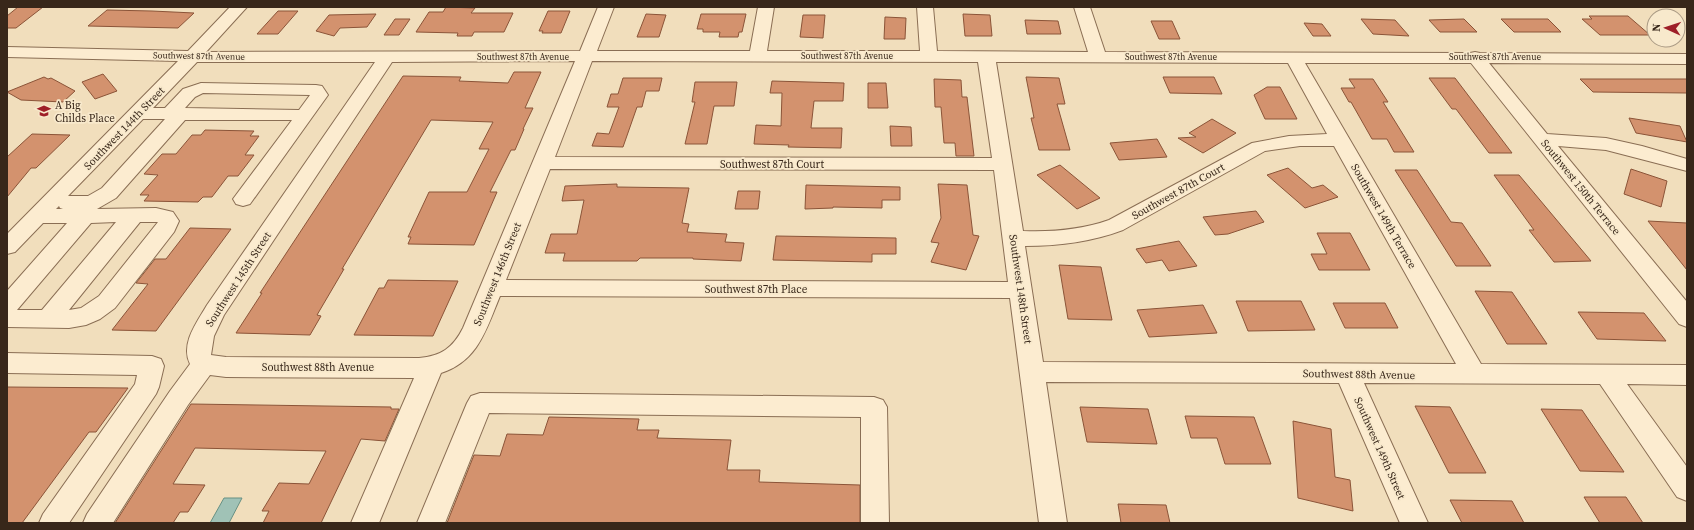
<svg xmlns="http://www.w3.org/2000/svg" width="1694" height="530" font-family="'Source Serif 4',serif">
<rect width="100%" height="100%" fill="#f1debc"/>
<path fill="#a0c2b6" stroke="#679083" d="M224,498h18l-13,25h-19z"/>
<g fill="#d3926e" stroke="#8b5438">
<path d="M18,7h25l-27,21h-9v-12z"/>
<path d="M446,7l29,1 -4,5h42l-9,19h-30l-2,4h-15l1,-3 -42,-1 13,-20h14z"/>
<path d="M107,10l45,1 42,2 -16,15 -90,-2z"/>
<path d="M278,11h20l-20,23h-21z"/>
<path d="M548,11h22l-9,22h-19l1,-2h-4z"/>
<path d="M376,14l-9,13 -27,1 -6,8 -18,-5 13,-16z"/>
<path d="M646,14l20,1 -7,22h-22z"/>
<path d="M701,14h45l-4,18h-3l-1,5h-19l1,-5h-17v-3h-6z"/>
<path d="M963,14l27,1 2,21h-27z"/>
<path d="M803,15h22l-2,23 -23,-1z"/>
<path d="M1589,16h39l22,19h-50l-18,-16h10z"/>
<path d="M885,17l21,1 -1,21h-21z"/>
<path d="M395,19h15l-11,16h-15z"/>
<path d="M1361,19l34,1 14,16 -36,-2z"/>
<path d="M1464,19l13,13h-37l-11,-12z"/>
<path d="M1501,19h47l13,13h-47z"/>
<path d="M1025,20l33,1 3,13h-34z"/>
<path d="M1151,21h21l8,18h-21z"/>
<path d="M1304,23l18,1 9,12h-18z"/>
<path d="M514,72h27l-16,36h8l-10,21h1l-9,21h-4l-21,42h7l-23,53 -66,-1 3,-7h-3l21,-45h38l22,-43h-10l14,-27 -62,-2 -89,149h2l-27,46 4,1 -11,19 -74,-2 26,-40h-2l143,-217 58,1 -2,4 49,2z"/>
<path d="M103,74l14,17 -22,8 -13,-17z"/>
<path d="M44,77l4,2 3,-1 24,13 -12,11 -42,-2 -14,-8z"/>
<path d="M1026,77l33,1 6,26h-8l13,46h-31l-8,-32h3z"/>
<path d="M1163,77h51l8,17 -52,-1z"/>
<path d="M623,78h39l-3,13h-13l-4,16h-5l-14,40 -31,-1 5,-13 12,1 10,-27h-12l4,-13h7z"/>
<path d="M1429,78h26l57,75h-23l-33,-44h-4z"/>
<path d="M934,79l27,1 1,17h5l7,59h-18l-1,-13h-11l-3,-36h-6z"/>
<path d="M1349,79h24l15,23h-5l31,50h-20l-7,-13h-15l-21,-37h-2l-8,-14h14z"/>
<path d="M1580,79h107v14l-94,-1z"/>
<path d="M772,81l72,2 -1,18h-29l-3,27h31l-1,20 -53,-1 1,-2 -35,-1 2,-19 25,1 1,-33h-12z"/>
<path d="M695,82h42l-3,24h-20l-7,38h-22l10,-42h-3z"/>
<path d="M868,83h18l2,25h-20z"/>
<path d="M1267,87h13l17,32h-32l-11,-24z"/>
<path d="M1629,118l51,8 7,16 -51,-9z"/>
<path d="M1212,119l24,14 -33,20 -25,-15 18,-1 -7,-4z"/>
<path d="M890,126l21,1 1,19h-21z"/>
<path d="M205,130l49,1 -4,5h9l-14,19h9l-16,21h-10l-16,21h-9l-5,5 -54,-1 5,-6h-9l18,-20 -14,-1 18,-20h14l16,-19h9z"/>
<path d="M32,134l38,1 -34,33h-5l-24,29v-40z"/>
<path d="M1157,139l10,18 -48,3 -9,-17z"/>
<path d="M1060,165l40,33 -23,11 -40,-34z"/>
<path d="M1288,168l24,20 11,-3 15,12 -33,11 -38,-33z"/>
<path d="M1631,169l36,12 -6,26 -37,-13z"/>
<path d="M1395,170h22l34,52 11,1 29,43h-35z"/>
<path d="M1494,175h25l72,86 -37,1 -25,-32h5z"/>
<path d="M617,184v3l72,1 -7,35 7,1 -2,8 40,2 -2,8 19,1 -3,18 -48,-2v-1h-53l-3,3h-74l2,-8h-20l6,-19h26l7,-34 -22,1 3,-15z"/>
<path d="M938,184l29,1 6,50 6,1 -13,34 -35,-8 8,-19 -8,-1 10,-24z"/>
<path d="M806,185l94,2v13h-18v8l-49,-1v1l-28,1z"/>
<path d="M738,191h22l-2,18h-23z"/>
<path d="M1256,211l8,11 -36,12 -13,1 -12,-18z"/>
<path d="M1648,221l39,2v47z"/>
<path d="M190,228l41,1 -75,102 -44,-1 36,-46 -12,-1 19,-24h11z"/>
<path d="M1317,233h33l20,37h-51l-8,-16h16z"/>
<path d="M776,236l120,2v16h-24v8l-99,-2z"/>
<path d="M1179,241l18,25 -28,5 -7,-11 -16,3 -10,-14z"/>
<path d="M1059,265l42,2 11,53 -44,-1z"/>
<path d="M388,280l70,1 -25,55 -79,-1 25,-47h5z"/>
<path d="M1475,291l37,1 35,52h-40z"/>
<path d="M1236,301h65l14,29 -67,1z"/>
<path d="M1333,303h52l13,25h-53z"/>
<path d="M1203,305l14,28 -68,4 -12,-27z"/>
<path d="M1578,312l66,1 22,28 -69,-2z"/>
<path d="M7,387l121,1 -32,44h-7l-67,91h-15z"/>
<path d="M191,404l200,3v2h8l-14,32 -24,-2 -40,84h-58l6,-12h-7l17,-28 30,1 17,-33 -131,-3 -22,36 32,1 -17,27h-8l-7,11h-58z"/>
<path d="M1415,406l35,1 36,66h-37z"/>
<path d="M1080,407l68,2 9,35 -70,-2z"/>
<path d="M1541,409l41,1 42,62 -44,-1z"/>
<path d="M1185,416l69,1 17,47h-46l-8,-26h-26z"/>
<path d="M549,417l90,2 -2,11h22l-2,8 74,2 -4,30h33l-1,12 101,3v38h-413l27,-68 26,1 7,-22 36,1z"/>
<path d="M1293,421l38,8 4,48 15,3 3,31 -55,-13z"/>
<path d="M1584,497h42l17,26h-43z"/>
<path d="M1450,500l62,1 12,22h-62z"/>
<path d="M1118,504l48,1 4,18h-49z"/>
</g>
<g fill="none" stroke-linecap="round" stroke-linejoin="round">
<g stroke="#8a6e54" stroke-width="2">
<g id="minor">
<path d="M230,7h17l-41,45 374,-1 18,-44h16l-17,44h153l8,-44h16l-7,44h153l-3,-44h16l4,44 151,1 -14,-45h16l15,45 365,1 5,-1 5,1 207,1v10l-198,-1 58,71 59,4 36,8 45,13v12l-81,-21 -48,-4 129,156v25l-8,-3 -208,-261h-166l176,301 206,1v20l-60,-1 60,83v34l-10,-4 -77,-113 -236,-1 64,140h-28l-61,-140 -293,-1 21,141h-28l-29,-225 -510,-2c-14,34 -22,65 -59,77l-62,150h-28l63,-145 -188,-1 -16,-2 -22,30 -75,118h-30l4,-9 83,-123 20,-27c-10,-20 7,-42 17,-59l168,-243h-178l-44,46h12l18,-19 18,-6 115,2 6,1 6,9 -78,109 -7,2 -7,-2 -3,-5 59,-79h-107l-69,78 -19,11 59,-1 17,4 6,9 -5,11 -59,76 -15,11 -14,6 -17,3 -62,-1v-36l60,-68h-24l-28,29 -8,2v-20l171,-173 -171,-4v-10l181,4zM575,61l-112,267c-10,20 -22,28 -44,30l-193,-1 -15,-2 3,-19 10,-21 168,-253zM592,61l386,1 14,96 -437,-1zM996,62l292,1 39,71 -38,2 -37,7 -143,77c-28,10 -57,12 -86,11zM203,93l107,2 -11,15 -114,-2 10,-11zM143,119h22l-63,69 -14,8h-20zM1300,146h34l122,218 -413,-2 -18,-116c34,0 66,-4 98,-16l142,-79zM550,169l444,1 14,112 -502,-2zM59,206l1,2 3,1h-7zM116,222l-74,88h-25l74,-87zM140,222h18l-59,74 -18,12 -12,2z"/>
<path d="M7,353l145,3 9,3 3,7 -5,21 -3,7 -87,129h-30l4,-9 92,-130 2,-9 -130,-2z"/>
<path d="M480,393l394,4 9,3 4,7 2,116h-28v-106l-372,-4 -44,110h-28l50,-120 4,-7z"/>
</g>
</g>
<use href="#minor" fill="#fcecd0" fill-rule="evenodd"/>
</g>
<defs>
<g id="school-bare" transform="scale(1.08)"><path d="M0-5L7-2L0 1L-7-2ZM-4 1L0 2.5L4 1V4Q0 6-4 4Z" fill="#9e1f28" stroke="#f8e9cc" stroke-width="2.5" paint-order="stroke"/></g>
</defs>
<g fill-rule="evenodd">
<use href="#school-bare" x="44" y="111"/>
</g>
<g text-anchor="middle" stroke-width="3.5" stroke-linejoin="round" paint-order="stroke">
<g font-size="9" fill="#38271a" stroke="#f8e9cc">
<text transform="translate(199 56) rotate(1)" y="3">Southwest 87th Avenue</text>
<text x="847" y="59">Southwest 87th Avenue</text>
<text x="523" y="60">Southwest 87th Avenue</text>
<text x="1171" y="60">Southwest 87th Avenue</text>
<text x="1495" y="60">Southwest 87th Avenue</text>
</g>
<g font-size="11" fill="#38271a" stroke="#f8e9cc" text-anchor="start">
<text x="55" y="109">A Big<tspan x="55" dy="13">Childs Place</tspan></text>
</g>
<g font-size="11" fill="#38271a" stroke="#f8e9cc">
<text transform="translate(124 128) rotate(-46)" y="4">Southwest 144th Street</text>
<text x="772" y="168">Southwest 87th Court</text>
<text transform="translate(1581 187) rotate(51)" y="4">Southwest 150th Terrace</text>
<text transform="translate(1178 191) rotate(-29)" y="4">Southwest 87th Court</text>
<text transform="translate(1384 216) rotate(60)" y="4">Southwest 149th Terrace</text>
<text transform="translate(497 274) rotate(-68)" y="4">Southwest 146th Street</text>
<text transform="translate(238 279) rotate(-57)" y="4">Southwest 145th Street</text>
<text x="756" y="293">Southwest 87th Place</text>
<text transform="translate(1021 289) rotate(82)" y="4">Southwest 148th Street</text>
<text x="318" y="371">Southwest 88th Avenue</text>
<text transform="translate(1359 374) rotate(1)" y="4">Southwest 88th Avenue</text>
<text transform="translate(1380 448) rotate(66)" y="4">Southwest 149th Street</text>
</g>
</g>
<rect width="1694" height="530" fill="none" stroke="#38271a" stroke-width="16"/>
<g transform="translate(1666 28) rotate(273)"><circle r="19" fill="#f8e9cc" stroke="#ab9b85"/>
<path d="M0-3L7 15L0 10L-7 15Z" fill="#9e1f28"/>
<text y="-6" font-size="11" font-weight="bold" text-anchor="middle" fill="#38271a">N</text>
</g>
</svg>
